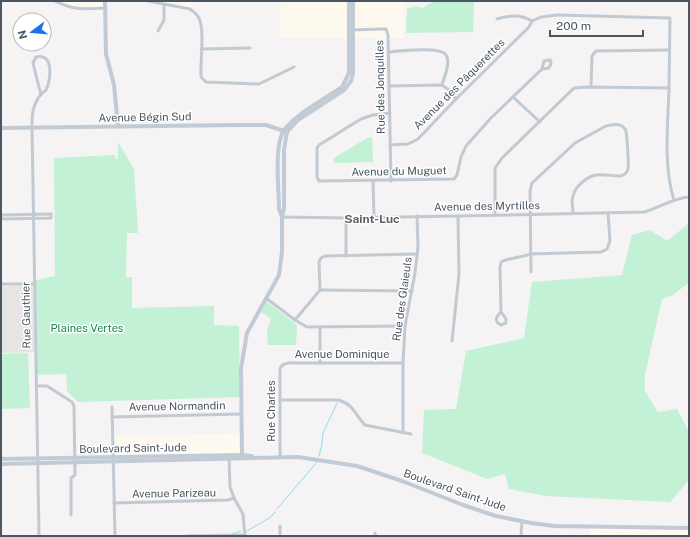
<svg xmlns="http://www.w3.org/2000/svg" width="690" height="537" font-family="'Public Sans',sans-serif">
<rect width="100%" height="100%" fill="#f5f3f3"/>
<g fill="#fdf9ef">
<path d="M61,1h43v6h-26z"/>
<path d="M154,1h37v7z"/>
<path d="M281,1h124l-2,37h-123z"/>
<path d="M241,433l1,21 -128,3 1,-20z"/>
<path d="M590,528l99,1v7h-100z"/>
</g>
<path fill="#e6e4e5" d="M33,285l1,67 -33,1v-67z"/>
<g fill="#c3f1d5">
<path d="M434,1h40l-1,31 -67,1 1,-24 8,-3 8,2z"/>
<path d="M372,137l1,25 -39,1v-5l33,-20z"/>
<path d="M118,142l16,27 4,64h-11l-1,44h6v31l82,-2v19l25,1 1,71 -162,5 -11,-11 -1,-17 -29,1 -1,-95 19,-4 -1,-118 61,-3v4l3,-1z"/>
<path d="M689,223v61h-2l-14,11 -11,4 -17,76v16l13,21 19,-3 12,23v48l-19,22 -124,-6 -37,-7 -4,-15 -18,5 -65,-26 2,-43 32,-1 10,-58 58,-13 8,-56 90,-7 10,-40 18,-5 17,11z"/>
<path d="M267,302l30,23 -1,20h-28l-1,-14 4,-12 -10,-7z"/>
<path d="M28,353l2,55 -29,1v-55z"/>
</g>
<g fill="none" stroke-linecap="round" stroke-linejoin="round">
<g stroke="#90daee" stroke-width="1">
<path d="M319,456l3,-12 1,-11 14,-30"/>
<path d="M277,509l40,-47"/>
<path d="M247,531l24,-14 4,-5"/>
<path d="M232,534l9,-3"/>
</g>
<g stroke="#c1cad2" stroke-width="3">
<path d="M55,1c20,10 29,8 50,7"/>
<path d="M148,1l42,8c4,3 7,5 9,9 6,14 1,43 2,59l5,5 53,2 35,-17"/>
<path d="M351,30l31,-1h4l2,6 3,146"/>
<path d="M158,31l6,-11v-15"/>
<path d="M201,49l49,-1"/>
<path d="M389,52c10,-1 52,-6 57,3 5,8 -2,22 -4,30"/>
<path d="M389,86l53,-1 7,5 7,9"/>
<path d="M591,87l1,-31 4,-5 73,-1"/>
<path d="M669,88c-1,36 -6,78 5,112"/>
<path d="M513,97l27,25"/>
<path d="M390,113l-17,2 -12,4 -42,26 -2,3v29l2,4 135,-2 3,-4 4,-18 5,-11 25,-28 51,-49 2,-8 6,-1 1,3 -2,5 -7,1"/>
<path d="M390,145l18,-1 10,-5 38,-40 73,-72 3,-6"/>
<path d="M373,181l1,36"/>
<path d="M1,215l50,-1"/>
<path d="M495,215v-47l7,-10 72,-70 13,-1 82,1 1,-70 -113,-3 -16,2 -9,4c-11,-7 -23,-6 -35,-2"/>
<path d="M282,217l64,1 112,-2 186,-4c15,-4 29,-14 45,-15"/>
<path d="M346,218v38"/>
<path d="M1,219l50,-1v-4"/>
<path d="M531,272l-1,-81 2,-8 43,-40 31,-17c5,-1 12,-3 16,0 2,1 3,3 4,5 1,5 3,34 2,38 -1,4 -4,6 -7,7 -8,0 -17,-2 -25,-1 -10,2 -21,12 -23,21 -2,5 0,12 0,16"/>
<path d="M1,284h34"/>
<path d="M320,290l92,1"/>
<path d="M266,298l29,22 12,7 98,-1"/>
<path d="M501,312l5,7v4l-5,2 -3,-2c-4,-4 0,-8 3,-11l-1,-45 1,-5c9,-5 20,-4 29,-8l71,-2 6,-3 3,-8 -2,-28"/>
<path d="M295,320l25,-30 -1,-28 2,-4 4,-2 92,-2"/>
<path d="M320,327v36"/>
<path d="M452,341l7,-67 -1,-58"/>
<path d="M36,386h11l25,16 2,4 1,69 -4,3v37"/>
<path d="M280,400h58c16,4 17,15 27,25l46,9"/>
<path d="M112,407l3,129"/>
<path d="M112,417l129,-3"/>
<path d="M403,433v-70l2,-37 10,-53 3,-26 -1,-31"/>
<path d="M280,456v-87c3,-8 13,-6 20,-6h103"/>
<path d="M229,457l1,30 4,11 9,16 2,22"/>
<path d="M114,503l114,-3 6,-2"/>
<path d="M39,536l-7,-409c0,-5 0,-11 1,-16 1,-5 5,-13 8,-17 2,-2 3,-2 5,-4 5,-10 8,-38 -10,-33l-3,6 8,32"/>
<path d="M186,536l59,-1"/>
<path d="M280,536v-10"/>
<path d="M375,536v-3"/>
<path d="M521,536l1,-15"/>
</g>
<g stroke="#c1cbd6" stroke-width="4">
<path d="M105,1l1,53 8,31 4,41"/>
<path d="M1,128l237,-3h28l21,7"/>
<path d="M282,217l-3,-8c0,-19 -5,-61 4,-77 8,-15 44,-35 59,-45l7,-14v-72"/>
<path d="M242,458l-1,-90 6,-35 32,-58 3,-23v-35l2,-9v-58l3,-18 11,-12 46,-30 7,-9 2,-7v-73"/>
<path d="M1,459l241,-4 10,1"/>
<path d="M1,464l297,-7 59,9 45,15 61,24 33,11 35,7 23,3 135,2"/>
</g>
</g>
<g text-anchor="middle" stroke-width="3" stroke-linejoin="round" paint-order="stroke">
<g font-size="11" fill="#4a5661" stroke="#fff">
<text transform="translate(459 84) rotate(-45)" y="4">Avenue des Pâquerettes</text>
<text transform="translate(380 87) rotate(-91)" y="4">Rue des Jonquilles</text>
<text transform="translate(145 117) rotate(-1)" y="4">Avenue Bégin Sud</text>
<text transform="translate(399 171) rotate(-1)" y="4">Avenue du Muguet</text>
<text transform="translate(487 206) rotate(-1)" y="4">Avenue des Myrtilles</text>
<text transform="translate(402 299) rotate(-82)" y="4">Rue des Glaieuls</text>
<text transform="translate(26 315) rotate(-91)" y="4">Rue Gauthier</text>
<text x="342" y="358">Avenue Dominique</text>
<text transform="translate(177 406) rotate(-1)" y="4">Avenue Normandin</text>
<text transform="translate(271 411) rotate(-90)" y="4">Rue Charles</text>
<text transform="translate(133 448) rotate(-1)" y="4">Boulevard Saint-Jude</text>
<text transform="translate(455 490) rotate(19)" y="4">Boulevard Saint-Jude</text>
<text transform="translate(174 493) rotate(-1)" y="4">Avenue Parizeau</text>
</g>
<g font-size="11" fill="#17864f" stroke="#fff">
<text x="87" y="332">Plaines Vertes</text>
</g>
<g font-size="12" font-weight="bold" fill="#5f6368" stroke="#fff">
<text x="372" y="223">Saint-Luc</text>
</g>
</g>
<rect width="690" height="537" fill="none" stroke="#4a5661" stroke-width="4"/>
<g transform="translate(32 32) rotate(254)"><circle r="19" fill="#ffffff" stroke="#b7bbc0"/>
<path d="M0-3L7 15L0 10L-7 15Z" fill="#1a73e8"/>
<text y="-6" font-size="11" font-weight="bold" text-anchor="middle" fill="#4a5661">N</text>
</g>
<path d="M550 30v6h93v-6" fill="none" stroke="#4a5661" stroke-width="2"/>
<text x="556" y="30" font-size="12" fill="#4a5661" stroke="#ffffff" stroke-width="3" paint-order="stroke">200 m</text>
</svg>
